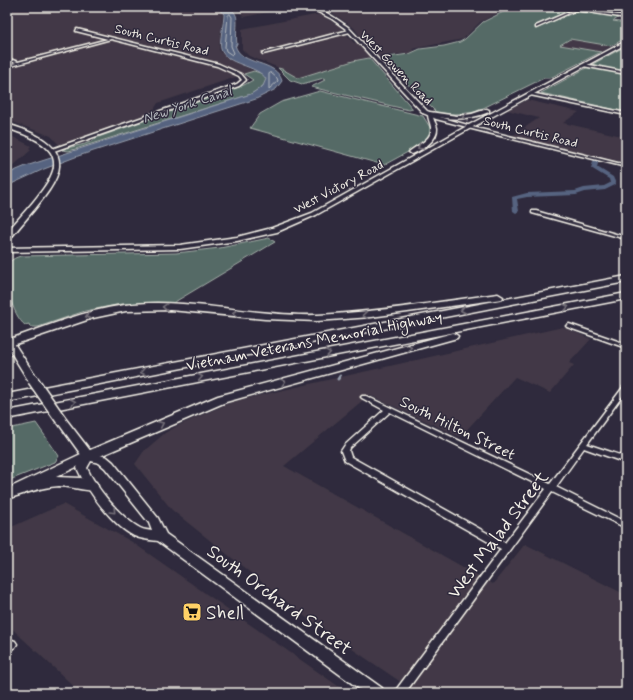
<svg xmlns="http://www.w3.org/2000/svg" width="633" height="700" font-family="Mynerve,sans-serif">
<rect width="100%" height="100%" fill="#2f2a3d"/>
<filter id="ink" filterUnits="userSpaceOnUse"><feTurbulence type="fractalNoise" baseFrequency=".025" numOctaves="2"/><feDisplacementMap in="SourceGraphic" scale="8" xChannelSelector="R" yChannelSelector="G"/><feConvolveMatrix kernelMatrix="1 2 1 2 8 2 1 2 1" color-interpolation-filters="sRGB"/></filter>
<g filter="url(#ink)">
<g fill="#423946">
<path d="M7,7h207l9,5 -4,38 8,8 27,13 -96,32 -7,11 -91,32 -9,-10 -44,-16z"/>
<path d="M235,7h57l-48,10z"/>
<path d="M316,7h193l-29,15 -17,17 -51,10 3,2 -7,2 -43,5 -67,20 -16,-9 -33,-13 -7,-7v-20l78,-15 19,12 15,17 9,-3 -9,-12 -23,-16z"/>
<path d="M570,39l41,7 -10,6 -41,-7z"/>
<path d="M527,100l52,12 -16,11 63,14v26l-114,-27 27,-18 -32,-8z"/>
<path d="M7,134l24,12 -2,2 2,2 -19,17 -5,2z"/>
<path d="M563,327l28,12 -22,24 5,2 -24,28 -35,-16 -55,60 -91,-42 -85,71 209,118 32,-40 101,51v98h-209l-109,-74 -136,-109 -37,-46 9,-13 21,-18 12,-7 57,-25z"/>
<path d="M63,504l69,38 216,151h-267l-74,-69v-95z"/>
</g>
<g fill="#546b66" stroke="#a4aea7">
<path d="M513,7h38l21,3 -37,17 3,1 39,-17 43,6 -7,4 13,2v15l-15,8 -41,-7 -10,6 41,7 -51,26h-6l-69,34c-14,2 -26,3 -39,0l-55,-54 28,-4 11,-5 24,-3 16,-4 5,-3 18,-17z"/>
<path d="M587,7h39v7l-4,2 -41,-6z"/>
<path d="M626,46v26l-35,-7z"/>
<path d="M369,58l44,51 -4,1 -98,-23 14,-7 -1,-2 -22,6 -12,-4 -12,-12 4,1 16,9 55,-17z"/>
<path d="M588,67l38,7v38l-85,-19z"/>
<path d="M254,71l9,3 4,5 -4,7 -12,8 -182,57 -7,-1c11,-5 26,-4 34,-12l148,-53 9,-5 -9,-6z"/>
<path d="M320,91l103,25 8,13 -3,9 -11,9 -33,18 -134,-37 10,-14 21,-12z"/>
<path d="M269,238l6,4 -102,61 -52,1 -36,7 -47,16h-8l-1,-3 -4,1c-12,-8 -25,-51 -15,-63 2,-3 7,-5 11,-6l155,-3 44,-5z"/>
<path d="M36,423l23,33 -4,6 -48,19v-52z"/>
</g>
<path fill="#566480" stroke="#959caa" d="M216,7c30,0 18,16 21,38h-2c6,22 41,14 47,36l-6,8 -20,10 -178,57 -34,13 -37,17v-12l19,-8 225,-72 12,-8 3,-7c-8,-14 -41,-14 -45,-30 -2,-9 3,-25 3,-35z"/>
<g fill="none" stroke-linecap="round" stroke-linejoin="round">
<g stroke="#b5b9be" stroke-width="1">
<path d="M230,14l2,3 -1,29 3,7 -2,2 -6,-4 -1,-4 3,-31z"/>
<path d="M271,73l6,5 1,3 -9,8v-15z"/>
</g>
<path stroke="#959caa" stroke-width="1.5" d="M455,115h11"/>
<path stroke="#959caa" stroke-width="3" d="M338,379l2,-3"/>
<path fill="#566480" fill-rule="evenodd" d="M594,159l5,1 -2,7 16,10 3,7 -1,1 -10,5 -20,2 -9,3 -49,2 -10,2 2,12 -3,2 -3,-2 -1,-14 15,-4 48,-2 9,-3 20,-2 6,-3 -1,-4 -18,-11z"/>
<g stroke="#f4f1e8" stroke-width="3">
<g id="minor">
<path d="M556,7h6l64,9v2l-50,-8 -40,18v-2l37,-16z"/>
<path d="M77,29l142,35 22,10 5,6 -7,6 -185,65h-2v-2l185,-65 5,-4 -3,-4 -22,-10 -106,-27 -104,28v-2l9,-2 -9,-3v-2l11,4 90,-23 -32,-8z"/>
<path d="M349,30l1,2 -87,22 -1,-1z"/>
<path d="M584,64l42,8v2l-43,-8z"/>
<path d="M531,93l95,20v2l-96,-20v-2z"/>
<path d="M468,126l158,39v2l-158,-39z"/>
<path d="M532,211h4l90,26v2l-94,-26z"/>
<path d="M569,324l57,20v4l-59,-21 -1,-1z"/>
<path d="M626,385v6l-39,53 39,13v6l-42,-15 -28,39 70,35v6l-74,-36 -147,201h-11l2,-3 105,-141 -156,-88 -4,-10 4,-6 39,-35 -22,-12 -1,-1 1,-1h4l184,88 74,-98zM390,412l156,77 -41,54 -154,-86 -2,-6 1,-3z"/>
<path d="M12,640l3,1 2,3 -2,3 -8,5v-10z"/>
</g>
</g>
<g stroke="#f4f1e8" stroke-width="3">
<path id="tertiary" d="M308,7c13,0 30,13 40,20l79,84 13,6 31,9v2l-35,-9 -13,-6 -77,-84 -14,-10z"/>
</g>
<g stroke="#f4f1e8" stroke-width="3">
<g id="secondary">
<path d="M626,41v3l-155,84 -155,87 -39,17 -40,9 -57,8 -173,3v-4l173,-3 57,-8 35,-9 40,-15 155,-87z"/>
<path d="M487,109l2,1v2c-19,8 -37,8 -56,4 0,4 3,7 4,12 1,12 -15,22 -25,26l-3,-2c8,-7 24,-12 22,-25 -1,-5 -3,-8 -3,-13l-5,-1v-2l34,5 15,-2z"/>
<path d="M7,124c93,28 41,66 3,115h-3v-7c12,-14 41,-44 46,-61 3,-9 0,-18 -7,-24 -11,-10 -26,-14 -39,-19z"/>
<path d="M7,336l3,1 28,43 -2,2 -3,1 -5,-3 -21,-34z"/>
<path d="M61,417l4,1 27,35 15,4 6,5 45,56 8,16 216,154 2,5h-19l-207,-152c-8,-1 -17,-2 -24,-5 -21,-10 -48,-47 -57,-68l5,-12 -26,-36 1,-2zM91,461l8,2 6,5 44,55 3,8c-4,-1 -8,-1 -12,-3 -19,-10 -44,-40 -53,-60z"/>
</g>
</g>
<g stroke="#f4f1e8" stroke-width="3">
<g id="motorway">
<path d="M626,276v6l-619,120v-8z"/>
<path d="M626,293v6l-619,120v-8z"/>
<path d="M498,294l5,3 -1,2 -131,18 -54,4 -52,-2 -95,-9 -44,1 -33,7 -86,29v-7c39,-13 78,-30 118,-35 62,-8 130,12 193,10 60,-3 120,-13 180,-21z"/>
<path d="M453,333l5,3 -1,2 -231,64 -133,57 -37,18 25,1 15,4 2,4 -2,4c-8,2 -26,-4 -37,-4 -19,1 -35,8 -52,13v-10l76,-36 135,-57z"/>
</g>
</g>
<use href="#minor" fill="#2f2a3d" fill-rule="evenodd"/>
<use href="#tertiary" fill="#2f2a3d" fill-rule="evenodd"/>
<use href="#secondary" fill="#2f2a3d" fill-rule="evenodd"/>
<use href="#motorway" fill="#2f2a3d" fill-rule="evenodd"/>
<g stroke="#f4f1e8" stroke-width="13" stroke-linecap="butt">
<path id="secondary-bridge" d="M33,380l28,40"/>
</g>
<use href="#secondary-bridge" stroke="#2f2a3d" stroke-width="10"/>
</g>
<defs><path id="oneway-chevron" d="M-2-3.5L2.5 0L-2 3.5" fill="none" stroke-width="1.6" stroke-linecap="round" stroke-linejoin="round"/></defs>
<g stroke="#747079">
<use href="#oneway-chevron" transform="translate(465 117) rotate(175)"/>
<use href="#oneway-chevron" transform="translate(420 147) rotate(149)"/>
<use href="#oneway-chevron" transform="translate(165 307) rotate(-178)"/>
<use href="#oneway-chevron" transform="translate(566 307) rotate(-11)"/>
<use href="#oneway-chevron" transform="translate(463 310) rotate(169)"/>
<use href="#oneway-chevron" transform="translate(235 313) rotate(-174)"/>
<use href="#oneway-chevron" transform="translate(365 315) rotate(175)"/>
<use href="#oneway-chevron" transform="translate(88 316) rotate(163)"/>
<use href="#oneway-chevron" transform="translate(409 348) rotate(-15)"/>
<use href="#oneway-chevron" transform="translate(328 353) rotate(-10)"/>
<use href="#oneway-chevron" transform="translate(143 372) rotate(169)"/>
<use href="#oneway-chevron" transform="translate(200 377) rotate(-11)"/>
<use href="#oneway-chevron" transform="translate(283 382) rotate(-15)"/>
<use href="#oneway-chevron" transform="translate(73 402) rotate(-11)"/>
<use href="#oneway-chevron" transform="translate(161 424) rotate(-24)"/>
<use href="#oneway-chevron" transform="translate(113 511) rotate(46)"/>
</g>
</g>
<defs>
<g id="supermarket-square" transform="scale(1)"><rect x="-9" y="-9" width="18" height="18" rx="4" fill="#ffd166" stroke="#2f2a3d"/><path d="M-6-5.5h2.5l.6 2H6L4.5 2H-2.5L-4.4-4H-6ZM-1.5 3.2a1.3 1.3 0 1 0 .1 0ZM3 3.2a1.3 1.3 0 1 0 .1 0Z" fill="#111"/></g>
</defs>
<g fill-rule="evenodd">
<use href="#supermarket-square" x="192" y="612"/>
</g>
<g text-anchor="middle" stroke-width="3" stroke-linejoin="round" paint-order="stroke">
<g font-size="13" fill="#f4f1e8" stroke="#2f2a3d">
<text transform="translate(162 39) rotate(14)" y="5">South Curtis Road</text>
<text transform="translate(397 67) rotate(46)" y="5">West Gowen Road</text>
<text transform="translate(531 131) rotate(14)" y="5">South Curtis Road</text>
<text transform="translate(338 186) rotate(-28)" y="5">West Victory Road</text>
</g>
<g font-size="14" font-style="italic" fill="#b5b9be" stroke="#2f2a3d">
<text transform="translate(187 104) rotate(-18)" y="5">New York Canal</text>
</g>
<g font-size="16" fill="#f4f1e8" stroke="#2f2a3d">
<text transform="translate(314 340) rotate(-11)" y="6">Vietnam Veterans Memorial Highway</text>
<text transform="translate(458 427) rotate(26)" y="6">South Hilton Street</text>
</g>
<g font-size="19" fill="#f4f1e8" stroke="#2f2a3d">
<text transform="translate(497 534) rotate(-53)" y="7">West Malad Street</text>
<text transform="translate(280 599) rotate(36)" y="7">South Orchard Street</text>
</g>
<g font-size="19" fill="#f4f1e8" stroke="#2f2a3d" text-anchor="start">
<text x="206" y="619">Shell</text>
</g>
</g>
<rect width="633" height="700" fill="none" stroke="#2f2a3d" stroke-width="24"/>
<rect x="12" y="12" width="609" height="676" fill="none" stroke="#f4f1e8" stroke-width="1.5" filter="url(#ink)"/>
</svg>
